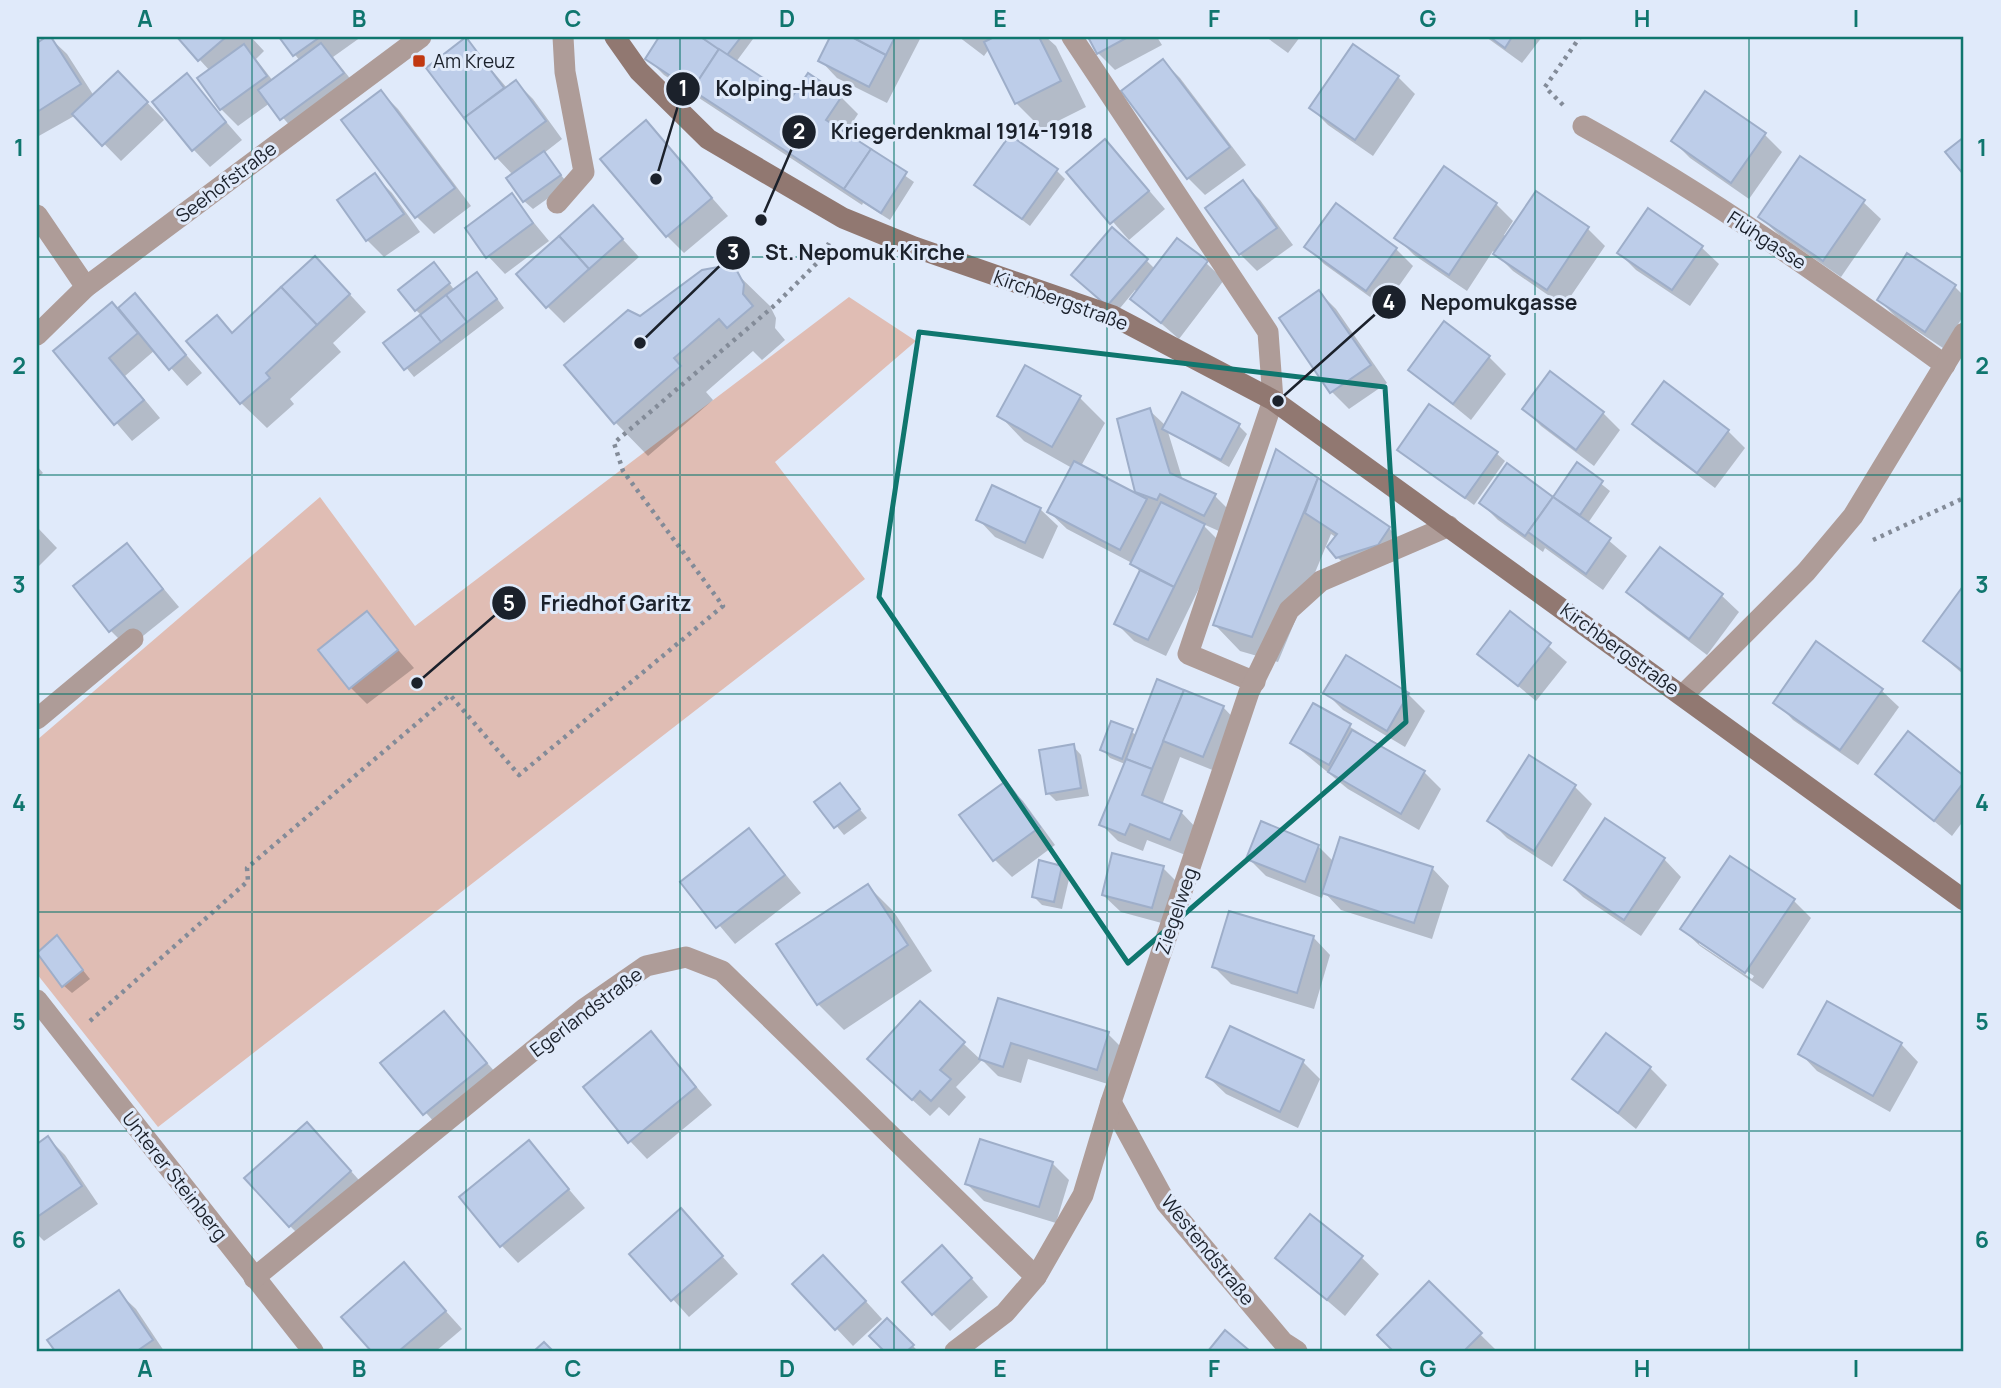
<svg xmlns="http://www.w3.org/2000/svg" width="2001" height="1388" font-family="Manrope,sans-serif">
<rect width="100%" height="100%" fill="#e0eafa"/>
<path fill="#e0bdb4" d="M849,297l67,44 -141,121 90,117 -707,548 -121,-153v-234l283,-243 95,129z"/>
<g fill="#0003" fill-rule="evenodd">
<path d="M49,37l18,17 27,42 41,-6 29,30 -43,41 -45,-46 -39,22v-92z"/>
<path d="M179,37h72l13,14 -8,8 17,22 27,-20 -19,-24h80l-28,20 27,34 -61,45 -29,-33 -32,23 -17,-17 -11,-38z"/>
<path d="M661,37h35l12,8 -5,-8h48l2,2 -17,23 56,37 49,-2 17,17 -13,20 69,48 -24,38 -27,-17 -1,2 -198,-130 -17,-17z"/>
<path d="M832,37h89l-34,66 -50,-25 -17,-18z"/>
<path d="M959,37h87l10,9 30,61 -44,22 -26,-26 -27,-54 -5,7z"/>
<path d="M1090,37h67l5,8 -47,25 -17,-17z"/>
<path d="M1266,37h34l-12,16z"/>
<path d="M1486,37h56l-20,26z"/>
<path d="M466,40l41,48 9,-6 17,17 29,40 -18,14 24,31 -35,25 -9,-8 -11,-26 -16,-17 -68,-90z"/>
<path d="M1163,61l17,17 66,87 -41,30 -17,-17 -65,-87z"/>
<path d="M186,76l56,64 -32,27 -17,-18z"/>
<path d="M1398,77l17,17 -42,62 -45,-31 -17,-17z"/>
<path d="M381,92l17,17 73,97 -37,28 -18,-18z"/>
<path d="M646,123l82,93 -44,37 -17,-17z"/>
<path d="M1764,134l18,18 -33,47 -59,-41 -17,-17z"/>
<path d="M1122,159l43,50 -36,31 -60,-68z"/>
<path d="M1057,171l8,8 -35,47 -54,-41z"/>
<path d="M375,176l17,17 28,39 -36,25 -17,-17 -27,-39z"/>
<path d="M1242,182l18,18 33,45 -36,26 -17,-17z"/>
<path d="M1537,193l51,36 17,17 -41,60 -51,-35 -20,-20 -26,40 -53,-36 -17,-17 99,-34 17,17 -9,14 3,2z"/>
<path d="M511,195l38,46 -44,33 -17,-18z"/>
<path d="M1863,202l18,17 -40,58 -63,-43 -18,-17z"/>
<path d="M593,207l46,50 -75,66 -17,-17z"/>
<path d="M1306,246l90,3 17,17 -29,41 -60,-43z"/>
<path d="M1701,247l18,17 -29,42 -54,-36 -17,-17z"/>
<path d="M1146,260l9,9 51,-6 18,17 -45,59 -46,-40 5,-7 -3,-2 -19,23 -35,-30z"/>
<path d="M717,267h11l7,5 35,34 6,12 -1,10 10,12 -23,20 -9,-9 -47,41 7,8 -65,56 -33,-34 25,-104 63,-47z"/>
<path d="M442,273l13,18 30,-9 19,26 -90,69 -28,-34 36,-27 -6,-6z"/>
<path d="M332,275l34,37 -33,31 8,9 -51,47 4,5 -27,24 -26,-25 -24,-86 17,17z"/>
<path d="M1955,287l9,9v19l-21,33 -47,-31 -17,-17z"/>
<path d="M1319,292l17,17 51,74 -38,26 -17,-17z"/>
<path d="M135,296l67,77 -15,13 -32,-36 -30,26 35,42 -28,23 -77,-90z"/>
<path d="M1489,357l17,17 -35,46 -61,-50z"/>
<path d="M1080,398l25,25 -24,43 57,29 -19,-74 30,-11 17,16h73l8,8 -18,33 -61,-35 15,49 32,15 17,17 -11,19 -20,-9 20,20 -55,113 -32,-15 -18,-18 25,-50 -9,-10 -65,-34 -18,-17 23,-44 -48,-27 -25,-26z"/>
<path d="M1524,409l79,4 17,17 -26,36 -53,-40z"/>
<path d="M1635,424l93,7 17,17 -30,40 -63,-47z"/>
<path d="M1399,450l97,3 9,8 -31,44z"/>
<path d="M1276,452l113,76 17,18 -11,15 -40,13 -18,-17v-19l-6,-4 -53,128 -38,-11 -25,-26z"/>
<path d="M1578,465l32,26 -22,32 39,33 -24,34 -58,-42 -2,4 -45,-32 -17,-17 26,-37 47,33z"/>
<path d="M37,466l6,7 -6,5z"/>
<path d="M1040,509l18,17 -15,33 -48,-22 -17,-18z"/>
<path d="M37,527l20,21 -20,20z"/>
<path d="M127,545l52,62 -51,41 -17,-17z"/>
<path d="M1629,592l92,3 18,17 -32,43 -61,-46z"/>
<path d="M1961,592l3,2v81l-39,-34z"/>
<path d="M367,614l47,54 -47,36 -17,-17z"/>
<path d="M1511,614l56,48 -31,39 -56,-47z"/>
<path d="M1881,690l18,17 -41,58 -65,-45 -17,-18z"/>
<path d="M1326,693l82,1 17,17 -20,36 -62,-37z"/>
<path d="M1314,705l110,67 17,17 -22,41 -71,-41 -56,-46z"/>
<path d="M1223,707l17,18 -20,48 -40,-16 -18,48 19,7 17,18 -10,26 -41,-16 -4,11 -25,-10 -17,-17 24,-60 -15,-6 -8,-9 10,-26 25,12z"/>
<path d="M1909,734l55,44v42l-12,16 -75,-62z"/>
<path d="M1073,746l8,9 8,41 -33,5 -8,-8z"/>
<path d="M1006,784l17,17 32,44 -43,32 -17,-17z"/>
<path d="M840,785l27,33 -23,17 -27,-33z"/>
<path d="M1575,787l17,17 -40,63 -45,-29 -17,-17z"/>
<path d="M749,830l52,63 -66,51 -52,-62z"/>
<path d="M1318,846l16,16 98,6 17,18 -17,53 -91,-29 -17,-18 -2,6 -56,-22 -18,-18z"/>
<path d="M1664,859l17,18 -40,59 -58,-39 -17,-17z"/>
<path d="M1061,867l9,8 -8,34 -20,-4 -9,-9z"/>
<path d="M1163,868l17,17 -11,40 -48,-13 -18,-17z"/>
<path d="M868,886l26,26 38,59 -88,59 -26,-26 -40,-60z"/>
<path d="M1794,901l17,17 -48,71 -63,-43 -18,-17zM1699,940l55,36 -2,3 -53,-35z"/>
<path d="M1313,937l17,18 -16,54 -83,-25 -17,-17z"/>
<path d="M57,938l33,41 -18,14 -9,-8z"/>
<path d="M999,1000l109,34 17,17 -11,35 -86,-27 -7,24 -23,-7 -16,-16 -26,27 10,10 -17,19 -10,-9 -9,9 -44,-40 34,-73 61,57z"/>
<path d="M444,1014l59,67 -61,50 -59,-67z"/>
<path d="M1231,1028l72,34 17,17 -22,49 -72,-34 -18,-17z"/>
<path d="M651,1033l61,72 -65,54 -17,-18z"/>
<path d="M1606,1036l44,32 17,17 -31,44 -62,-51z"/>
<path d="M1901,1044l17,18 -28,50 -73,-41 -17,-18z"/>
<path d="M48,1138l17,17 33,49 -54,37 -7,-7v-88z"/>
<path d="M324,1141l43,48 -60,54 -17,-17z"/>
<path d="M528,1142l57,66 -67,55 -17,-18z"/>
<path d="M1052,1163l17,17 -13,43 -72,-22 -17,-17z"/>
<path d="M681,1210l57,64 -49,43 -57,-63z"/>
<path d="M1361,1257l18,17 -34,42 -67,-58z"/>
<path d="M959,1264l29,33 -38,34 -17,-17z"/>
<path d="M404,1265l58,64 -26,22h-63l-30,-34z"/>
<path d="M841,1274l41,45 -29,27 -17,-18z"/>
<path d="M1429,1284l68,67h-101l-17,-16z"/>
<path d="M118,1292l18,17 28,42h-107l-7,-11z"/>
<path d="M887,1321l31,30h-31l-15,-15z"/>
</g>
<g fill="#bdcde9" stroke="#9eaec9" stroke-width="2">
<path d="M46,37h5l30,47 -44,28v-69z"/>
<path d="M177,37h49l-28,24z"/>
<path d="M279,37h41l-27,19z"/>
<path d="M466,37l38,51 -40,30 -38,-50z"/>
<path d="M659,37h42l18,12 -27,41 -47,-31z"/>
<path d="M701,37h40l-14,18z"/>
<path d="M830,37h22l34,18 -17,32 -51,-26z"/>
<path d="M852,37h43l-9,18z"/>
<path d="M994,37h45l22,44 -46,23 -31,-62z"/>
<path d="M1088,37h40l-31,17z"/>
<path d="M1490,37h22l-7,11z"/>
<path d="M321,43l23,30 -64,47 -22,-30z"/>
<path d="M244,44l23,32 -47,34 -23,-32z"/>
<path d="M1353,44l46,32 -44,64 -46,-32z"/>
<path d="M719,49l73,48 16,-24 34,23 -16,24 45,29 -27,40 -152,-99z"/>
<path d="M1163,59l67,88 -43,32 -66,-88z"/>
<path d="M118,71l30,31 -46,44 -30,-32z"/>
<path d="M187,73l39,49 -34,29 -40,-49z"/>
<path d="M516,80l30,41 -51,38 -31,-41z"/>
<path d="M381,90l74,98 -40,30 -74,-98z"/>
<path d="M1705,91l61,42 -35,50 -60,-42z"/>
<path d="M646,120l66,78 -46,39 -66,-78z"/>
<path d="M1010,135l48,34 -36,50 -48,-34z"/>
<path d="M1964,137v38l-19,-23z"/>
<path d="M1105,139l44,52 -39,33 -44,-52z"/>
<path d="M871,149l36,23 -26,41 -37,-24z"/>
<path d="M544,151l17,24 -38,27 -17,-24z"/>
<path d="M1800,156l65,44 -42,61 -65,-44z"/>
<path d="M1444,166l53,37 -48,72 -55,-37z"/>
<path d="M375,173l29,41 -38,27 -29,-41z"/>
<path d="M1243,180l34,48 -38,27 -34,-47z"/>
<path d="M1536,191l53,36 -42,63 -54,-36z"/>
<path d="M512,193l21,30 -47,35 -21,-30z"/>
<path d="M1336,203l61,45 -31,43 -62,-44z"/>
<path d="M593,205l30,34 -34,30 -30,-33z"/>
<path d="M1648,208l55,38 -31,44 -55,-37z"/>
<path d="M1112,227l36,32 -41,47 -36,-31z"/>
<path d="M559,236l30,33 -43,39 -30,-34z"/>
<path d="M1177,238l31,23 -47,62 -31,-24z"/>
<path d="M1907,253l49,32 -31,47 -48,-32z"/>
<path d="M315,256l35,38 -33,31 -36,-38z"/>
<path d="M434,262l16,21 -35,28 -17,-21z"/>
<path d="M729,265l8,6 7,13 -1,10 10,12 -26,22 -8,-9 -45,39 7,8 -67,58 -50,-59 64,-55 12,6 62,-46z"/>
<path d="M477,272l20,27 -30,23 -21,-27z"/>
<path d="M281,287l36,38 -51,48 4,5 -30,26 -54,-63 31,-26 15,18z"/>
<path d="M1319,290l52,75 -41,28 -51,-75z"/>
<path d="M135,293l51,62 -17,15 -51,-62z"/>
<path d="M446,295l21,27 -26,20 -21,-27z"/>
<path d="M112,302l26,31 -29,25 35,42 -30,25 -61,-74z"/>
<path d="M420,315l21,27 -37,28 -21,-27z"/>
<path d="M1444,321l46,35 -37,48 -45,-34z"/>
<path d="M1025,365l56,31 -29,51 -55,-31z"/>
<path d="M1550,371l54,41 -28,38 -54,-41z"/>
<path d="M1664,381l65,49 -32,43 -65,-49z"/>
<path d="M1182,392l58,32 -19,36 -59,-31z"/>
<path d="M1429,404l69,48 -33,46 -68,-48z"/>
<path d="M1150,408l20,65 46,21 -12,22 -44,-22 -3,6 -22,-8 -18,-73z"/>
<path d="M1276,449l42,29 -66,159 -39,-12z"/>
<path d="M1074,461l73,38 -27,51 -73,-38z"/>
<path d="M1577,462l26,19 -23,34 -27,-18z"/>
<path d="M1507,463l46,34 -28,39 -46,-33z"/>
<path d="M1318,478l72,49 -12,18 -42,13 -9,-11 10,-13 -32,-21z"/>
<path d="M992,485l49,23 -16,35 -49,-23z"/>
<path d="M1553,497l58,41 -25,36 -58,-42z"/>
<path d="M1161,502l44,22 -31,63 -44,-23z"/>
<path d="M127,543l36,46 -54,43 -36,-46z"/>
<path d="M1660,547l63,47 -34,45 -63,-47z"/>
<path d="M1140,570l34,17 -26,53 -34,-16z"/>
<path d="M1961,589l3,3v80l-41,-31z"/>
<path d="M367,611l31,39 -49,39 -31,-39z"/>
<path d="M1510,611l41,32 -33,43 -41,-32z"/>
<path d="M1816,641l67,48 -43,61 -67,-47z"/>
<path d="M1346,655l63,38 -22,38 -64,-38z"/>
<path d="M1157,679l27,11 -32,79 -26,-10z"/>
<path d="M1184,690l40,16 -21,51 -40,-16z"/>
<path d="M1313,703l38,21 -22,41 -39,-22z"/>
<path d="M1111,721l22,8 -11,30 -22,-9z"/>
<path d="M1352,730l73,41 -24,43 -73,-42z"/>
<path d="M1908,731l56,45v6l-30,39 -59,-47z"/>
<path d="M1074,744l7,44 -35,6 -7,-44z"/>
<path d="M1529,755l47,30 -42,66 -47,-30z"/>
<path d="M1126,759l26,10 -10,26 40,16 -12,29 -40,-16 -5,11 -26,-10z"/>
<path d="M1006,781l34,46 -47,34 -34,-46z"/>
<path d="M840,783l20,26 -26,19 -20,-26z"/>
<path d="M1605,818l60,40 -41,62 -60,-40z"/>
<path d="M1261,821l58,24 -14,37 -59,-23z"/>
<path d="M749,828l36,47 -69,53 -36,-46z"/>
<path d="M1340,837l93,30 -19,56 -92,-30z"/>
<path d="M1112,853l52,13 -12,42 -50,-13z"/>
<path d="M1730,856l65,43 -50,74 -65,-44z"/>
<path d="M1039,860l23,6 -8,36 -22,-5z"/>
<path d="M868,884l40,61 -91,60 -41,-61z"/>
<path d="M1229,911l85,25 -17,57 -85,-26z"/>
<path d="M57,935l26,35 -21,17 -25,-34z"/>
<path d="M998,998l111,34 -12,38 -86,-27 -8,24 -24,-8z"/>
<path d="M920,1001l45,41 -25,28 11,9 -20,22 -11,-10 -8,9 -45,-41z"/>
<path d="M1827,1001l75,42 -29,53 -75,-42z"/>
<path d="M444,1011l43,52 -64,52 -43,-52z"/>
<path d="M1230,1026l74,34 -24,52 -74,-35z"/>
<path d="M651,1031l45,56 -68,56 -45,-56z"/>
<path d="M1606,1033l45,34 -33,46 -46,-34z"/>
<path d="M307,1122l44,49 -62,56 -45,-49z"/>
<path d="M48,1136l34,50 -45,31v-73z"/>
<path d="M980,1139l73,23 -14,45 -74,-23z"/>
<path d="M529,1140l40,49 -69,58 -41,-50z"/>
<path d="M681,1208l42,48 -52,45 -42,-47z"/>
<path d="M1310,1214l53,42 -36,44 -52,-42z"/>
<path d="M942,1245l30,33 -40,37 -30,-33z"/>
<path d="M823,1255l43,46 -31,29 -43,-46z"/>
<path d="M404,1262l42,49 -47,40h-28l-30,-34z"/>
<path d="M1429,1281l53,52 -18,18h-71l-16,-16z"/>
<path d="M119,1290l34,50 -16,11h-82l-8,-11z"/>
<path d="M887,1318l27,27 -7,6h-23l-15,-15z"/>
<path d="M1225,1330l25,21h-42z"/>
<path d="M544,1342l9,9h-19z"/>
</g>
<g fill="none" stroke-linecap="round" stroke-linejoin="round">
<g stroke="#838b98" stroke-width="4.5" stroke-dasharray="3.5 5" stroke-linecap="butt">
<path d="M1563,105l-18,-18 35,-50"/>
<path d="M1873,540l91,-42"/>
<path d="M90,1021l158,-140 -1,-13 203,-173 69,80 204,-169 -100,-135 -9,-28 161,-138 44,-44 10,-18"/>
</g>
<g stroke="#ae9c98" stroke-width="21">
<path d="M1072,37l196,295 5,68 -85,254 67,28"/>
<path d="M1583,126c127,70 245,154 362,239"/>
<path d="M557,203l27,-31 -19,-100 -2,-35"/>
<path d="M37,215l49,72"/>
<path d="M37,335l49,-48 335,-250"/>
<path d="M1683,695l123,-123 47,-56 111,-183"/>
<path d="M37,719l96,-80"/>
<path d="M37,1000l276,351"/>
<path d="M1111,1102l55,101 117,139 14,9"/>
<path d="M254,1278l330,-269 62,-43 40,-9 36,14 314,306"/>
<path d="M955,1351l50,-38 31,-36 47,-82 28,-93 138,-410 40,-82 32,-29 128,-55"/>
</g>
<path stroke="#917871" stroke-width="21" d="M615,37l24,34 69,68 135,79 71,29 199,69 160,84 691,500"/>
</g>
<path fill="none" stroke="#0f766e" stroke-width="5" stroke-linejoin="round" d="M919,332l466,55 21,335 -278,241 -249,-366z"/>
<path fill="none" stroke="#0f766e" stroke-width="2" stroke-opacity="0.55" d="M252,37v1314M466,37v1314M680,37v1314M894,37v1314M1107,37v1314M1321,37v1314M1535,37v1314M1749,37v1314M37,257h1927M37,475h1927M37,694h1927M37,912h1927M37,1131h1927"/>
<rect fill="#c13811" stroke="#e0eafa" stroke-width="2.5" x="412" y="54" width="14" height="14" rx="3.5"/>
<g text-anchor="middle" stroke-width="6" stroke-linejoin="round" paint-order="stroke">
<g font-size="19" fill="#1b212b" stroke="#e0eafa" text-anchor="start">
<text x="433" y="68">Am Kreuz</text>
</g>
<g font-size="19" fill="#1b212b" stroke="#e0eafa">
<text transform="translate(226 182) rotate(-37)" y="7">Seehofstraße</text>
<text transform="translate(1767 240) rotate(33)" y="7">Flühgasse</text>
<text transform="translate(1061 300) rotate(20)" y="7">Kirchbergstraße</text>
<text transform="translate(1620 649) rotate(36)" y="7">Kirchbergstraße</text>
<text transform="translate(1176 911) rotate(-71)" y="7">Ziegelweg</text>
<text transform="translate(586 1012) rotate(-37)" y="7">Egerlandstraße</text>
<text transform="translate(175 1176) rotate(52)" y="7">Unterer Steinberg</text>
<text transform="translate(1208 1250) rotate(51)" y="7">Westendstraße</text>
</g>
</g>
<path fill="none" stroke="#1b212b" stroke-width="2.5" d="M656 179L683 89M761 220L799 132M640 343L733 253M1278 401L1389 302M417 683L509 603"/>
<g fill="#1b212b" stroke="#e0eafa" stroke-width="2.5">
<circle cx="656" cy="179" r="7"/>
<circle cx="761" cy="220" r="7"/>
<circle cx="640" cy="343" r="7"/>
<circle cx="1278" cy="401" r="7"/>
<circle cx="417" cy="683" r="7"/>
<circle cx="683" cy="89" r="18"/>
<circle cx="799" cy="132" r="18"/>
<circle cx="733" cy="253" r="18"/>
<circle cx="1389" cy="302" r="18"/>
<circle cx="509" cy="603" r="18"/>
</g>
<g font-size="21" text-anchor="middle" font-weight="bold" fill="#fff">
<text x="683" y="96">1</text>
<text x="799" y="139">2</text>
<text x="733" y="260">3</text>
<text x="1389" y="310">4</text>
<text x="509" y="611">5</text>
</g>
<g font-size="21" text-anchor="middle" font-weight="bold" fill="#1b212b" stroke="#e0eafa" stroke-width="6" stroke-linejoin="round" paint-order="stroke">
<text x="784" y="96">Kolping-Haus</text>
<text x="962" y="139">Kriegerdenkmal 1914-1918</text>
<text x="865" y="260">St. Nepomuk Kirche</text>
<text x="1499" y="310">Nepomukgasse</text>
<text x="616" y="611">Friedhof Garitz</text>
</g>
<rect width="2001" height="1388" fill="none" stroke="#e0eafa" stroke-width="77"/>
<rect x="38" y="38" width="1924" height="1312" fill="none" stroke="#0f766e" stroke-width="2.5"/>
<g font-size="23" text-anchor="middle" font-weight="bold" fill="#0f766e">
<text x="145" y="27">A</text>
<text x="359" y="27">B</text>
<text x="573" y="27">C</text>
<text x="787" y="27">D</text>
<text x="1000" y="27">E</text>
<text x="1214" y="27">F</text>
<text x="1428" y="27">G</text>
<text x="1642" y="27">H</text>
<text x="1856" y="27">I</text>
<text x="19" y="156">1</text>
<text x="1982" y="156">1</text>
<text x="19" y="374">2</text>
<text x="1982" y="374">2</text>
<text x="19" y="593">3</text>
<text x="1982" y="593">3</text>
<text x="19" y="811">4</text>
<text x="1982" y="811">4</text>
<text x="19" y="1030">5</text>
<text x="1982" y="1030">5</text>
<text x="19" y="1248">6</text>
<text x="1982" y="1248">6</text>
<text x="145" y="1377">A</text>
<text x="359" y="1377">B</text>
<text x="573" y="1377">C</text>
<text x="787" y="1377">D</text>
<text x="1000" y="1377">E</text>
<text x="1214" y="1377">F</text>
<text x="1428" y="1377">G</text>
<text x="1642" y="1377">H</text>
<text x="1856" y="1377">I</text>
</g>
</svg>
